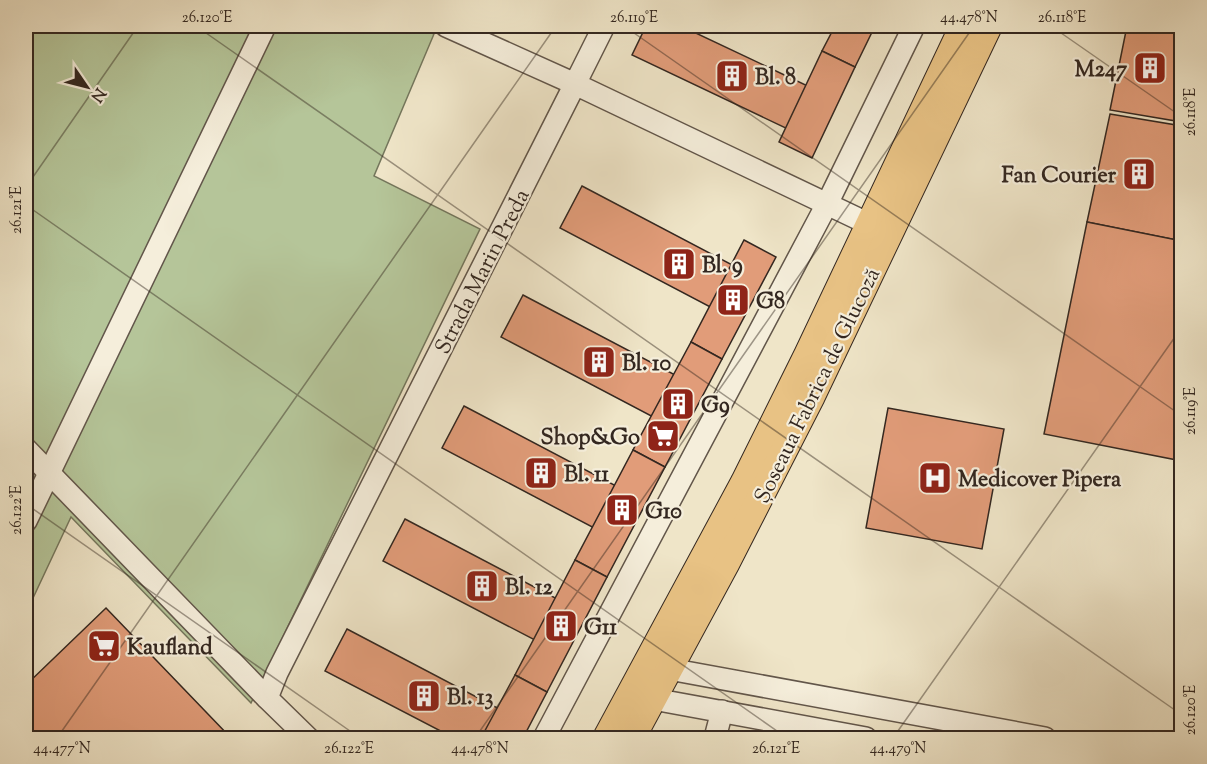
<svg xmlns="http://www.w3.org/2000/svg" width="1207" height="764" font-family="'Sorts Mill Goudy',serif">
<rect width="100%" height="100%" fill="#efe5c8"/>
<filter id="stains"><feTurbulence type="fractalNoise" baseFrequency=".00333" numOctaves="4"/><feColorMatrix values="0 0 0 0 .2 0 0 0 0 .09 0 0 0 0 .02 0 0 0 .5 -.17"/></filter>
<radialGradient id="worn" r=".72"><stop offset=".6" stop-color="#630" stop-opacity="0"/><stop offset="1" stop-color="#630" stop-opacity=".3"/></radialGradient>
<path fill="#b5c599" stroke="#74765c" stroke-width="1.5" d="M26,26h390l18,8 -60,142 106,53 -229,474 -180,-186 -45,96z"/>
<g fill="#e19c79" stroke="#332720" stroke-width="1.5">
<path d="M529,26h19l-4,7z"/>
<path d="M646,26h35l150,71 -20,43 -179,-85z"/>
<path d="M835,26h40l-20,41 -33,-16z"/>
<path d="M1127,26h55v96l-72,-12z"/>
<path d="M822,51l33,16 -43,91 -33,-16z"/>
<path d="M1110,114l72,12v115l-95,-19z"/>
<path d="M582,186l175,92 -22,42 -175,-92z"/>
<path d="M1087,222l95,19v220l-138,-27z"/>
<path d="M744,240l32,17 -54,102 -31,-17z"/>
<path d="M523,295l175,92 -22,42 -175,-92z"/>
<path d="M691,342l31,17 -57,108 -32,-17z"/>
<path d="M464,406l175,92 -22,42 -175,-92z"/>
<path d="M888,408l116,21 -22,120 -116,-21z"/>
<path d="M633,450l32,17 -58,110 -32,-17z"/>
<path d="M405,519l175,92 -22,41 -175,-91z"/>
<path d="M575,560l32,17 -60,115 -32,-17z"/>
<path d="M106,608l125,130h-205v-53z"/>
<path d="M347,629l175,92 -9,17h-59l-129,-67z"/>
<path d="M515,675l32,17 -24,46h-42z"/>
<path d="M254,732l6,6h-12z"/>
</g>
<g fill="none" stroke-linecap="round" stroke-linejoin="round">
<g stroke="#62564a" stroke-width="24">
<g id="minor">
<path d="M446,26l129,58 29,-58"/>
<path d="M26,449l241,249"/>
<path d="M26,521l239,-495"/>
<path d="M669,669l376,69"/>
<path d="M653,699l213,39"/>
<path d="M308,738l-41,-40 10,-25 298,-589 294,140"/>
<path d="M544,738l283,-534 87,-178"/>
<path d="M715,738l7,-27"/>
</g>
</g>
<g stroke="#332720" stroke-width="28">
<g id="major">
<path d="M606,738l138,-256 63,-127 156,-329"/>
<path d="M632,738l94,-174 86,-168 177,-370"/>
</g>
</g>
<use href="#minor" stroke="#f5eedb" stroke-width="21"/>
<use href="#major" stroke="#e8c284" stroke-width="26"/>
</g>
<path fill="none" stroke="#332720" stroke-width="1.5" stroke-opacity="0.45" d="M196,26l986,689M624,26l558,390M1051,26l131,91M26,187l112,-161M26,205l761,533M26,504l334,234M57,738l499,-712M475,738l499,-712M893,738l289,-411"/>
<defs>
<g id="building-square" transform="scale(1.725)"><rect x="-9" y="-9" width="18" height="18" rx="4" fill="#8f2418" stroke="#f5eedb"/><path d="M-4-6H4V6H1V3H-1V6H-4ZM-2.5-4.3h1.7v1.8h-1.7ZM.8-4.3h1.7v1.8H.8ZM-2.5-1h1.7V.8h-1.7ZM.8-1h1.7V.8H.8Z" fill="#fff"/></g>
<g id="supermarket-square" transform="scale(1.725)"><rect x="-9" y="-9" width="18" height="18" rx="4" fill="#8f2418" stroke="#f5eedb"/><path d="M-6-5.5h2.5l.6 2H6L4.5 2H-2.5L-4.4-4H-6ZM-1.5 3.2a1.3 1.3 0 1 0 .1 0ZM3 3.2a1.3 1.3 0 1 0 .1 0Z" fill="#fff"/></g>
<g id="hospital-square" transform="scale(1.725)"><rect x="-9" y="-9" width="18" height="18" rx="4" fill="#8f2418" stroke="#f5eedb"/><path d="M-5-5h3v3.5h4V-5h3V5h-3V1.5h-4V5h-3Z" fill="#fff"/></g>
</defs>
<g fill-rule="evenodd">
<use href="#building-square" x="1150" y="68"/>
<use href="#building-square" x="732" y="76"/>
<use href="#building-square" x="1139" y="174"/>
<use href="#building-square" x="679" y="264"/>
<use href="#building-square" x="733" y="300"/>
<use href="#building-square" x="599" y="362"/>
<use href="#building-square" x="678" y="404"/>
<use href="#supermarket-square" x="663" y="436"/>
<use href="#building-square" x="541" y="473"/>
<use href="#hospital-square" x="935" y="478"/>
<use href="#building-square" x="622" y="510"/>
<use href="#building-square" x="482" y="586"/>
<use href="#building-square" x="561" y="626"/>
<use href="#supermarket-square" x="104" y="646"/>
<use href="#building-square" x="424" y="696"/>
</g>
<g text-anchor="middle" stroke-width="4.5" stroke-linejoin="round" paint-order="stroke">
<g font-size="22" font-weight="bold" fill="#332720" stroke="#f5eedb" text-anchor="start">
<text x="1127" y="76" text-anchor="end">M247</text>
<text x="755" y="84">Bl. 8</text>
<text x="1116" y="182" text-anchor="end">Fan Courier</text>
<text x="702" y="272">Bl. 9</text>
<text x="756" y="308">G8</text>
<text x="622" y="370">Bl. 10</text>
<text x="701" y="412">G9</text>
<text x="640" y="444" text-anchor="end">Shop&amp;Go</text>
<text x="564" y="481">Bl. 11</text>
<text x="958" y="486">Medicover Pipera</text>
<text x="645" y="518">G10</text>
<text x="505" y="594">Bl. 12</text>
<text x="584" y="634">G11</text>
<text x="127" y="654">Kaufland</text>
<text x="447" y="704">Bl. 13</text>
</g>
<g font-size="22" fill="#332720" stroke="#f5eedb">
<text transform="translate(481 271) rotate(-63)" y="8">Strada Marin Preda</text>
<text transform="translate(816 385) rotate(-64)" y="8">Șoseaua Fabrica de Glucoză</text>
</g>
</g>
<rect width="1207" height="764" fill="none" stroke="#efe5c8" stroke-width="66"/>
<g transform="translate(87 87) rotate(125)" stroke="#f5eedb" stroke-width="4.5" paint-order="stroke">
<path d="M0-4.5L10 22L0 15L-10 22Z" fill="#332720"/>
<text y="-9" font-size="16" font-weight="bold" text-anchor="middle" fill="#332720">N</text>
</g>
<rect x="33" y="33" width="1141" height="698" fill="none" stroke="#332720" stroke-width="2"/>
<g font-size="15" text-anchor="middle" fill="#332720">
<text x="207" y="22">26.120°E</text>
<text x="634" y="22">26.119°E</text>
<text x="969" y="22">44.478°N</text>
<text x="1062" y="22">26.118°E</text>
<text transform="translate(1190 112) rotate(-90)" y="5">26.118°E</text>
<text transform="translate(16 210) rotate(-90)" y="5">26.121°E</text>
<text transform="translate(1190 411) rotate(-90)" y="5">26.119°E</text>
<text transform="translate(16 510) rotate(-90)" y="5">26.122°E</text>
<text transform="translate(1190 710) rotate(-90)" y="5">26.120°E</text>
<text x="62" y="753">44.477°N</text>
<text x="349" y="753">26.122°E</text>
<text x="480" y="753">44.478°N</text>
<text x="776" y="753">26.121°E</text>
<text x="898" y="753">44.479°N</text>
</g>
<rect width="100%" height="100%" filter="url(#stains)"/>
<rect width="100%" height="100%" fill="url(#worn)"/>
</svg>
